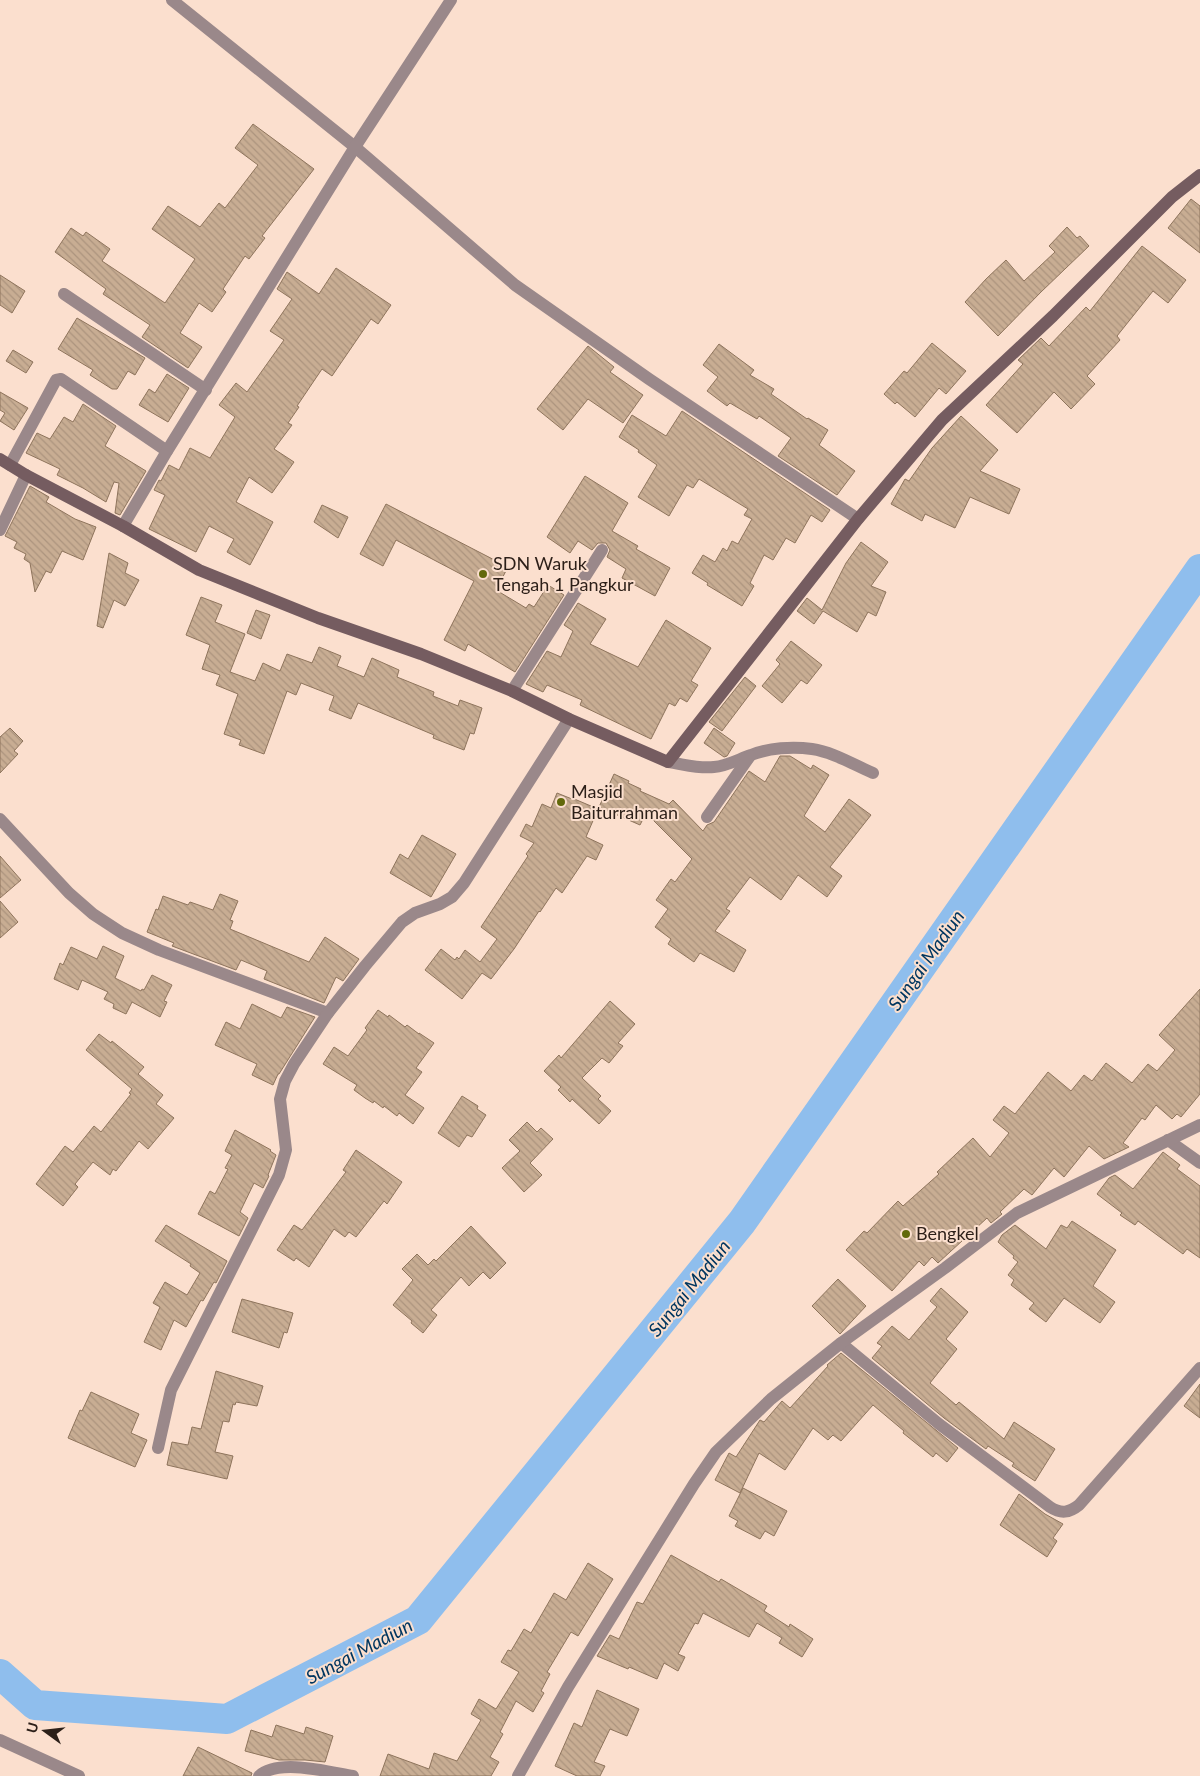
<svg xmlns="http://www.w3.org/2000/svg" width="1200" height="1776" font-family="Lato,sans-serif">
<defs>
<pattern id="building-back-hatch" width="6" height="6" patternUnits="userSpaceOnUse" patternTransform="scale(1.25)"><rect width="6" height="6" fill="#c8ad93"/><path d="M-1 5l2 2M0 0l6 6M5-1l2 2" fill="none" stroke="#ac947e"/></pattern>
</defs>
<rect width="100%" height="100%" fill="#fbdfce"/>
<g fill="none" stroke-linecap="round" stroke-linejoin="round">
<path stroke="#8fbeed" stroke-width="30" d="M0,1674l35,31 192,14 191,-99 324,-398 458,-653"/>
</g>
<g fill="url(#building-back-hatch)" stroke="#8e745c">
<path d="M253,124l61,45 -52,67 3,2 -16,21 -4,-3 -22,33 3,3 -14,20 -13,-9 -19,30 22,14 -14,21 -46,-31 8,-12 -47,-31 3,-5 -51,-37 16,-24 12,8 3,-4 24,17 -8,12 63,42 30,-44 -43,-30 16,-23 32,21 19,-24 6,5 33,-43 -23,-17z"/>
<path d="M1191,199l9,7v47l-32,-25z"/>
<path d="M1067,227l10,11 3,-2 9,10 -48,46 -43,44 -33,-34 21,-23 20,-19 18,21 31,-29 -6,-6z"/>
<path d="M1142,246l44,34 -18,23 -15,-12 -36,45 3,4 -33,36 8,8 -24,25 -17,-17 -37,41 -31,-28 37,-41 -5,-4 23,-22 8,8 37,-39 4,4z"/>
<path d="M336,268l55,37 -13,19 -7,-5 -39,57 -10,-7 -25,37 2,1 -11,16 4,2 -18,24 20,13 -22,31 -23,-16 -13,25 37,20 -23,43 -23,-13 7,-13 -25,-13 -13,26 -47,-23 16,-34 -11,-5 5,-10 2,1 8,-16 10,5 11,-22 20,10 25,-41 -16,-12 17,-22 11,9 37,-52 -14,-9 22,-32 -15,-10 10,-17 32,22z"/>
<path d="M0,275l25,16 -13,22 -12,-8z"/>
<path d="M77,318l68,40 -10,17 -7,-4 -11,18h-5l-22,-14 3,-5 -35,-21z"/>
<path d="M932,343l34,28 -20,23 -7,-6 -24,29 -18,-15 -2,2 -11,-10 20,-23 3,2z"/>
<path d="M719,344l35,26 -4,5 24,14 -3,5 36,25 1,-1 20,12 -9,15 36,26 -18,24 -59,-39 13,-18 -32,-22 -2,3 -27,-16 -3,3 -20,-15 11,-14 -15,-12z"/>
<path d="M588,346l26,21 -4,5 33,23 -20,28 -35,-24 -25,31 -26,-21z"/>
<path d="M13,350l20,12 -7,11 -20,-12z"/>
<path d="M167,374l22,14 -21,34 -29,-17 10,-16 6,4z"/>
<path d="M0,392l28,16 -14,22 -14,-9 5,-8 -5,-3z"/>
<path d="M83,404l33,22 -11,20 41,25 -26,44 -5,-2 4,-30 -5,-1 -8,20 -23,-14 -26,-13 3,-6 -34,-16 11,-20 13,6 14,-22 9,5z"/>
<path d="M682,411l148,99 -8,12 -11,-7 -16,28 -9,-5 -13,22 -9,-5 -14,28 4,3 -12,20 -35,-21 1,-2 -16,-10 11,-18 12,7 8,-14 4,3 5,-10 6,3 14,-25 -8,-4 4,-6 -49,-30 -6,9 -6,-3 -18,31 -31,-19 19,-32 -19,-13 1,-2 -20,-13 13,-22 34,21z"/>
<path d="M961,416l37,34 -18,21 40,18 -11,25 -39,-17 -15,31 -30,-14 -3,7 -31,-17 14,-25 4,2 23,-33z"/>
<path d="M585,476l43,27 -16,28 26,15 -2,3 34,19 -15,28 -33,-18 4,-9 -19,-12 3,-7 -4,-7h-8l-6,7 -14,-9 -8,12 -23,-16z"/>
<path d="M30,486l19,11 -3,5 29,17 21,8 -13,33 -21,-9 -11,22 -5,-2 -11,21 -5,-29 -6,-4 2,-5 -12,-6 3,-6 -12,-6z"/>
<path d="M386,504l122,63 -12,23 30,18 3,-4 5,3 14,-22 16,10 -49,77 -47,-28 -3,7 -21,-11 30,-59 -78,-41 -13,26 -23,-12z"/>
<path d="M322,505l26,12 -10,21 -24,-16z"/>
<path d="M861,542l27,20 -17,24 15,6 -10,24 -8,-4 -11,20 -34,-21 -9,13 -17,-13 10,-13 15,12 24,-47z"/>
<path d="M109,553l19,10 -3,10 14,7 -14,26 -11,-6 -11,28 -6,-2z"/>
<path d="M201,597l21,8 -7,17 30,12 -15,38 25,9 8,-18 17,8 7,-17 25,9 7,-16 22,9 -4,10 27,11 8,-19 27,12 -2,7 37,15 -1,4 25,10 2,-6 22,8 -8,26 -4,-1 -6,17 -31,-12 1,-3 -76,-32 -7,16 -22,-9 5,-14 -33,-13 -5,12 -9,-4 -23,63 -25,-9 2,-5 -17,-6 14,-40 -22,-9 4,-10 -18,-6 8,-24 -24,-10z"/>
<path d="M578,603l28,16 -16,25 48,23 28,-47 45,28 -20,33 7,4 -11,17 -7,-4 -5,8 -6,-3 -18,36 -71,-34 2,-5 -35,-15 -4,7 -17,-8 21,-33 14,6 12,-26 -9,-6z"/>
<path d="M256,610l14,5 -9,24 -14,-6z"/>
<path d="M791,641l31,24 -15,19 -6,-4 -19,23 -20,-17 18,-22 -4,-4z"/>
<path d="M745,677l11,9 -34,45 -13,-9z"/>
<path d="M10,728l13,13 -9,10 4,3 -18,19v-36z"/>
<path d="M714,728l21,15 -8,13 -3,1 -20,-14z"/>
<path d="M780,756h10l21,13 2,-4 16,10 -25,41 21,16 24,-33 22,16 -41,52 12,9 -15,21 -29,-22 -17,25 -31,-23 -24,32 4,2 -15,20 31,19 -12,22 -34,-19 -6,9 -26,-18 3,-5 -16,-12 13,-18 -12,-9 15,-21 4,3 17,-23 -46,-46 -6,12 -41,-18 15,-33 15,7 -1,2 13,6 -1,2 29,13 4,-4 30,31 4,-6 7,-3 35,-51 16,11z"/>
<path d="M557,793l15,6v-1l26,11 -12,28 17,8 -7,15 -9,-4 -25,37 -6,-5 -16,24 -1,-1 -25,38 -23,30 -9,-6 -20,26 -37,-29 16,-21 14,11 2,-3 2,2 6,-9 15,12 17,-23 -16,-12 47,-71 -2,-2 8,-11 -14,-7 6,-12 6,3 10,-23 9,4z"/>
<path d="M422,835l34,19 -25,43 -41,-24 10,-19 8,5z"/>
<path d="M0,856l21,24 -21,18z"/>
<path d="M220,894l18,7 -8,19 3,1 -3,8 79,33 16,-25 34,22 -16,22 -7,-4 -12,26 -60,-24 3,-8 -26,-11 -5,10 -64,-24 2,-3 -27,-11 9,-23 2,1 5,-14 25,9 2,-3 23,8z"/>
<path d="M0,901l18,21 -18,16z"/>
<path d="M103,946l21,10 -9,22 26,13 1,-2 2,1 8,-15 20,10 -8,16 3,1 -7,15 -28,-15 -6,12 -13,-6 1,-4 -10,-5 4,-7 -26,-12 -4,10 -24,-11 6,-16 3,2 8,-18 26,12z"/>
<path d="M1200,989v105l-19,23 -4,-3 -5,5 -16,-14 -11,15 -3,-2 -19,25 6,4 -25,12 -15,-13 -25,31 -10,-9 -22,27 -8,-6 -24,23 2,2 -11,9 -4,-5 -49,45 -6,-6 -8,9 -5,-5 -27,30 -46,-41 18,-19 3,2 31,-32 5,5 36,-32 -2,-2 36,-34 17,19 19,-24 -16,-13 11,-14 11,8 33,-42 23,19 13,-16 8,6 14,-18 26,20 16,-19 9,7 18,-21 -16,-15z"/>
<path d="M610,1001l25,23 -17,19 5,3 -14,17 -7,-5 -20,20 19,18 -3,3 13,12 -12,13 -27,-25 -2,3 -12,-12 3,-3 -17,-16 15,-16 2,3z"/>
<path d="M252,1004l29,14 6,-11 28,10 -36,57h-1l-5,11 -21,-10 5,-11 -42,-19 11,-23 14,7z"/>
<path d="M378,1010l10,7 1,-2 16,12 2,-2 12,9v-1l15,10 -18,25 6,4 -17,23 19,13 -11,16 -14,-11 -2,3 -13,-10 -1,2 -9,-7 -1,2 -8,-5 -11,-8 3,-5 -34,-21 11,-17 14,9 19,-26 -2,-2z"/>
<path d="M99,1034l12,9 1,-2 32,26 -6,7 25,21 -7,9 18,14 -26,31 -9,-8 -23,30 -3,-2 -3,6 -17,-13 -18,22 3,3 -15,19 -27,-22 29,-38 8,6 21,-26 7,6 30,-38 -2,-1 3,-4 -46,-39z"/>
<path d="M462,1096l16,10 -1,3 9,6 -14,22 -5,-2 -8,12 -21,-14z"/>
<path d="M527,1122l10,10 4,-4 12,11 -23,24 12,12 -18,17 -22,-24 18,-17 -11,-11z"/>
<path d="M235,1130l36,20 -1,1 6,4 -8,20 1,1 -6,12 -9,-5 -14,29 8,6 -9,18 -41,-22 12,-23 5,3 13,-25 -3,-1 7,-13 -7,-4z"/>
<path d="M356,1150l46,32 -15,22 -3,-3 -28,36 -7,-5 -4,5 -11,-8 -25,38 -13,-9 -2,3 -17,-11 17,-25 8,5 44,-58 -3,-2z"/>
<path d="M1163,1152l17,13 -3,4 23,17v72l-13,-9 -4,5 -45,-33 -3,4 -15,-10 2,-2 -25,-19 12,-16 6,-3 18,14z"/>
<path d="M1072,1221l44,29 -23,36 22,16 -15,21 -36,-25 -18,24 -17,-13 5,-6 -23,-18 3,-5 -6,-5 10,-13 -5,-4 1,-2 -16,-14 4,-7 13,-10 31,24 15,-24 6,3z"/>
<path d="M166,1225l61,36 -11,22 -2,-1 -11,19 -2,-1 -15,27 -12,-7 -13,30 -17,-8 16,-35 -7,-4 12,-21 22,13 13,-22 -10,-7 1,-2 -36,-23z"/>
<path d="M471,1226l35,37 -16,16 -7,-7 -14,14 -8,-9 -30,33 6,5 -14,18 -12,-10 1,-2 -19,-16 20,-25 -11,-11 15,-15 11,11 6,-6 2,2z"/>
<path d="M838,1279l28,27 -26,28 -28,-28z"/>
<path d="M941,1288l27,24 -22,27 11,10 -27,34 26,22 3,-3 45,37 10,-17 41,27 -20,32 -23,-15 2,-3 -26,-17 -2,3 -42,-31 -72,-60 10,-12 -5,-3 15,-17 17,14 28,-33 -7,-6z"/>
<path d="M242,1299l51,14 -6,20 -3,-1 -5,16 -47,-16z"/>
<path d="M841,1353l117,95 -11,14 -11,-9 -3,4 -30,-24 1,-2 -31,-26 -32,36 -8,-6 -5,5 -15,-12 -28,42 -26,-17 -19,40 -25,-13 14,-27 7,4 24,-37 4,2 18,-21 8,7 38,-42 -1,-1z"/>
<path d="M216,1371l47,15 -6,20 -21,-4 -1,3 -2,-1 -4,18 -6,-1 -8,31 18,4 -6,23 -60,-14 5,-23 16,3 4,-18 9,2z"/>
<path d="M1200,1384v34l-16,-12z"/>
<path d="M91,1392l48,22 -8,19 16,7 -12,27 -67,-29 12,-28 2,1z"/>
<path d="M743,1488l44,23 -13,25 -9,-5 -5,8 -25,-13 3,-5 -9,-5z"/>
<path d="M1019,1494l26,20 18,10 -10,14 4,3 -10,16 -47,-32z"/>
<path d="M671,1555l48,27 2,-3 46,27 -3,5 25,16 1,-3 23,15 -11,18 -23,-14 3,-5 -25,-15 -8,14 -46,-24 -5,11 -3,-1 -17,31 7,3 -7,14 -14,-8 -7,16 -28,-12 -1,2 -31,-13 13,-21 9,4 18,-37 6,2z"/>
<path d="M588,1563l25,16 -35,57 -7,-4 -24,40 3,2 -9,17 3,2 -11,19 -17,-11 -16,31 3,2 -13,23 9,5 -8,14h-111l8,-22 41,15 5,-16 23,8 24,-41 -10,-6 8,-15 17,10 23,-37 -18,-10 7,-12 3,1 13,-22 7,4 23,-40 12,7z"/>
<path d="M597,1690l42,19 -12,27 -17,-7 -16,33 11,4 -5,10h-23l-22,-10 19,-43 8,4z"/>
<path d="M276,1725l28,9 2,-7 27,9 -8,26 -20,-2h-26l-34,-9 6,-21 21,7z"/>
<path d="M198,1747l54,26 -1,3h-68z"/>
</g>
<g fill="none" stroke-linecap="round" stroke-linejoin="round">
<g stroke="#9a888a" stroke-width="12">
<path d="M172,0l183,147 160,138 134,94 209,140"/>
<path d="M64,294l142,96"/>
<path d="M10,465l46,-85 5,-1 106,72"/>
<path d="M123,526l44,-75 188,-304 96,-147"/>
<path d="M0,530l26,-55"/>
<path d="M512,691l90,-141"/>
<path d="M668,762c15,2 31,7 46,5 13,-1 25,-8 37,-12 18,-7 41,-9 61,-6 21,3 42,16 61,24"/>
<path d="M707,817l43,-61"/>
<path d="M0,819l69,74 24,21 29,19 37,17 169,63"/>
<path d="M1168,1140l32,23"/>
<path d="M841,1343l98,81 111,83c11,7 19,6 29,-2l121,-137"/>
<path d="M158,1448l13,-58 108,-215 7,-25 -6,-51 5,-18 9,-17 34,-51 37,-47 37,-44 13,-9 25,-9 12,-7 12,-14 105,-164"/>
<path d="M0,1740l79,36"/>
<path d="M259,1776c19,-18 70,-4 94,0"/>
<path d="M518,1776l50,-89 126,-203 22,-32 55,-53 70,-56 104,-75 72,-55 183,-88"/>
</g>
<path stroke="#755c60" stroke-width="12" d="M0,459l26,16 97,51 76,44 119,48 103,36 91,37 57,28 99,43 190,-243 84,-99 111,-104 119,-119 28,-22"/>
</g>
<g fill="#62690b" stroke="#fbdfce" stroke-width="2">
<circle cx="483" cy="574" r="5"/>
<circle cx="561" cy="802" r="5"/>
<circle cx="906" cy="1234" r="5"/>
</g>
<g text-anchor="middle" stroke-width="4" stroke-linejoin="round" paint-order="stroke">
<g font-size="18" fill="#2c1f18" stroke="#fbdfce" text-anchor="start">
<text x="493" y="570">SDN Waruk<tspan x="493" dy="21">Tengah 1 Pangkur</tspan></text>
<text x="571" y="798">Masjid<tspan x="571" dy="21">Baiturrahman</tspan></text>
<text x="916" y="1240">Bengkel</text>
</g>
<g font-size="19" font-style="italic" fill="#003660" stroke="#fbdfce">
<text transform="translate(926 960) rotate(-55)" y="7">Sungai Madiun</text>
<text transform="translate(689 1288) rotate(-51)" y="7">Sungai Madiun</text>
<text transform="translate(359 1651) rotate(-28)" y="7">Sungai Madiun</text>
</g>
</g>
<g transform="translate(45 1731) rotate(285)" stroke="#fbdfce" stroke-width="4" paint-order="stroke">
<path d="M0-4L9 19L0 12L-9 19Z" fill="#2c1f18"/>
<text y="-8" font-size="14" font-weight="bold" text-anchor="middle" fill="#2c1f18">U</text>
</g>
</svg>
